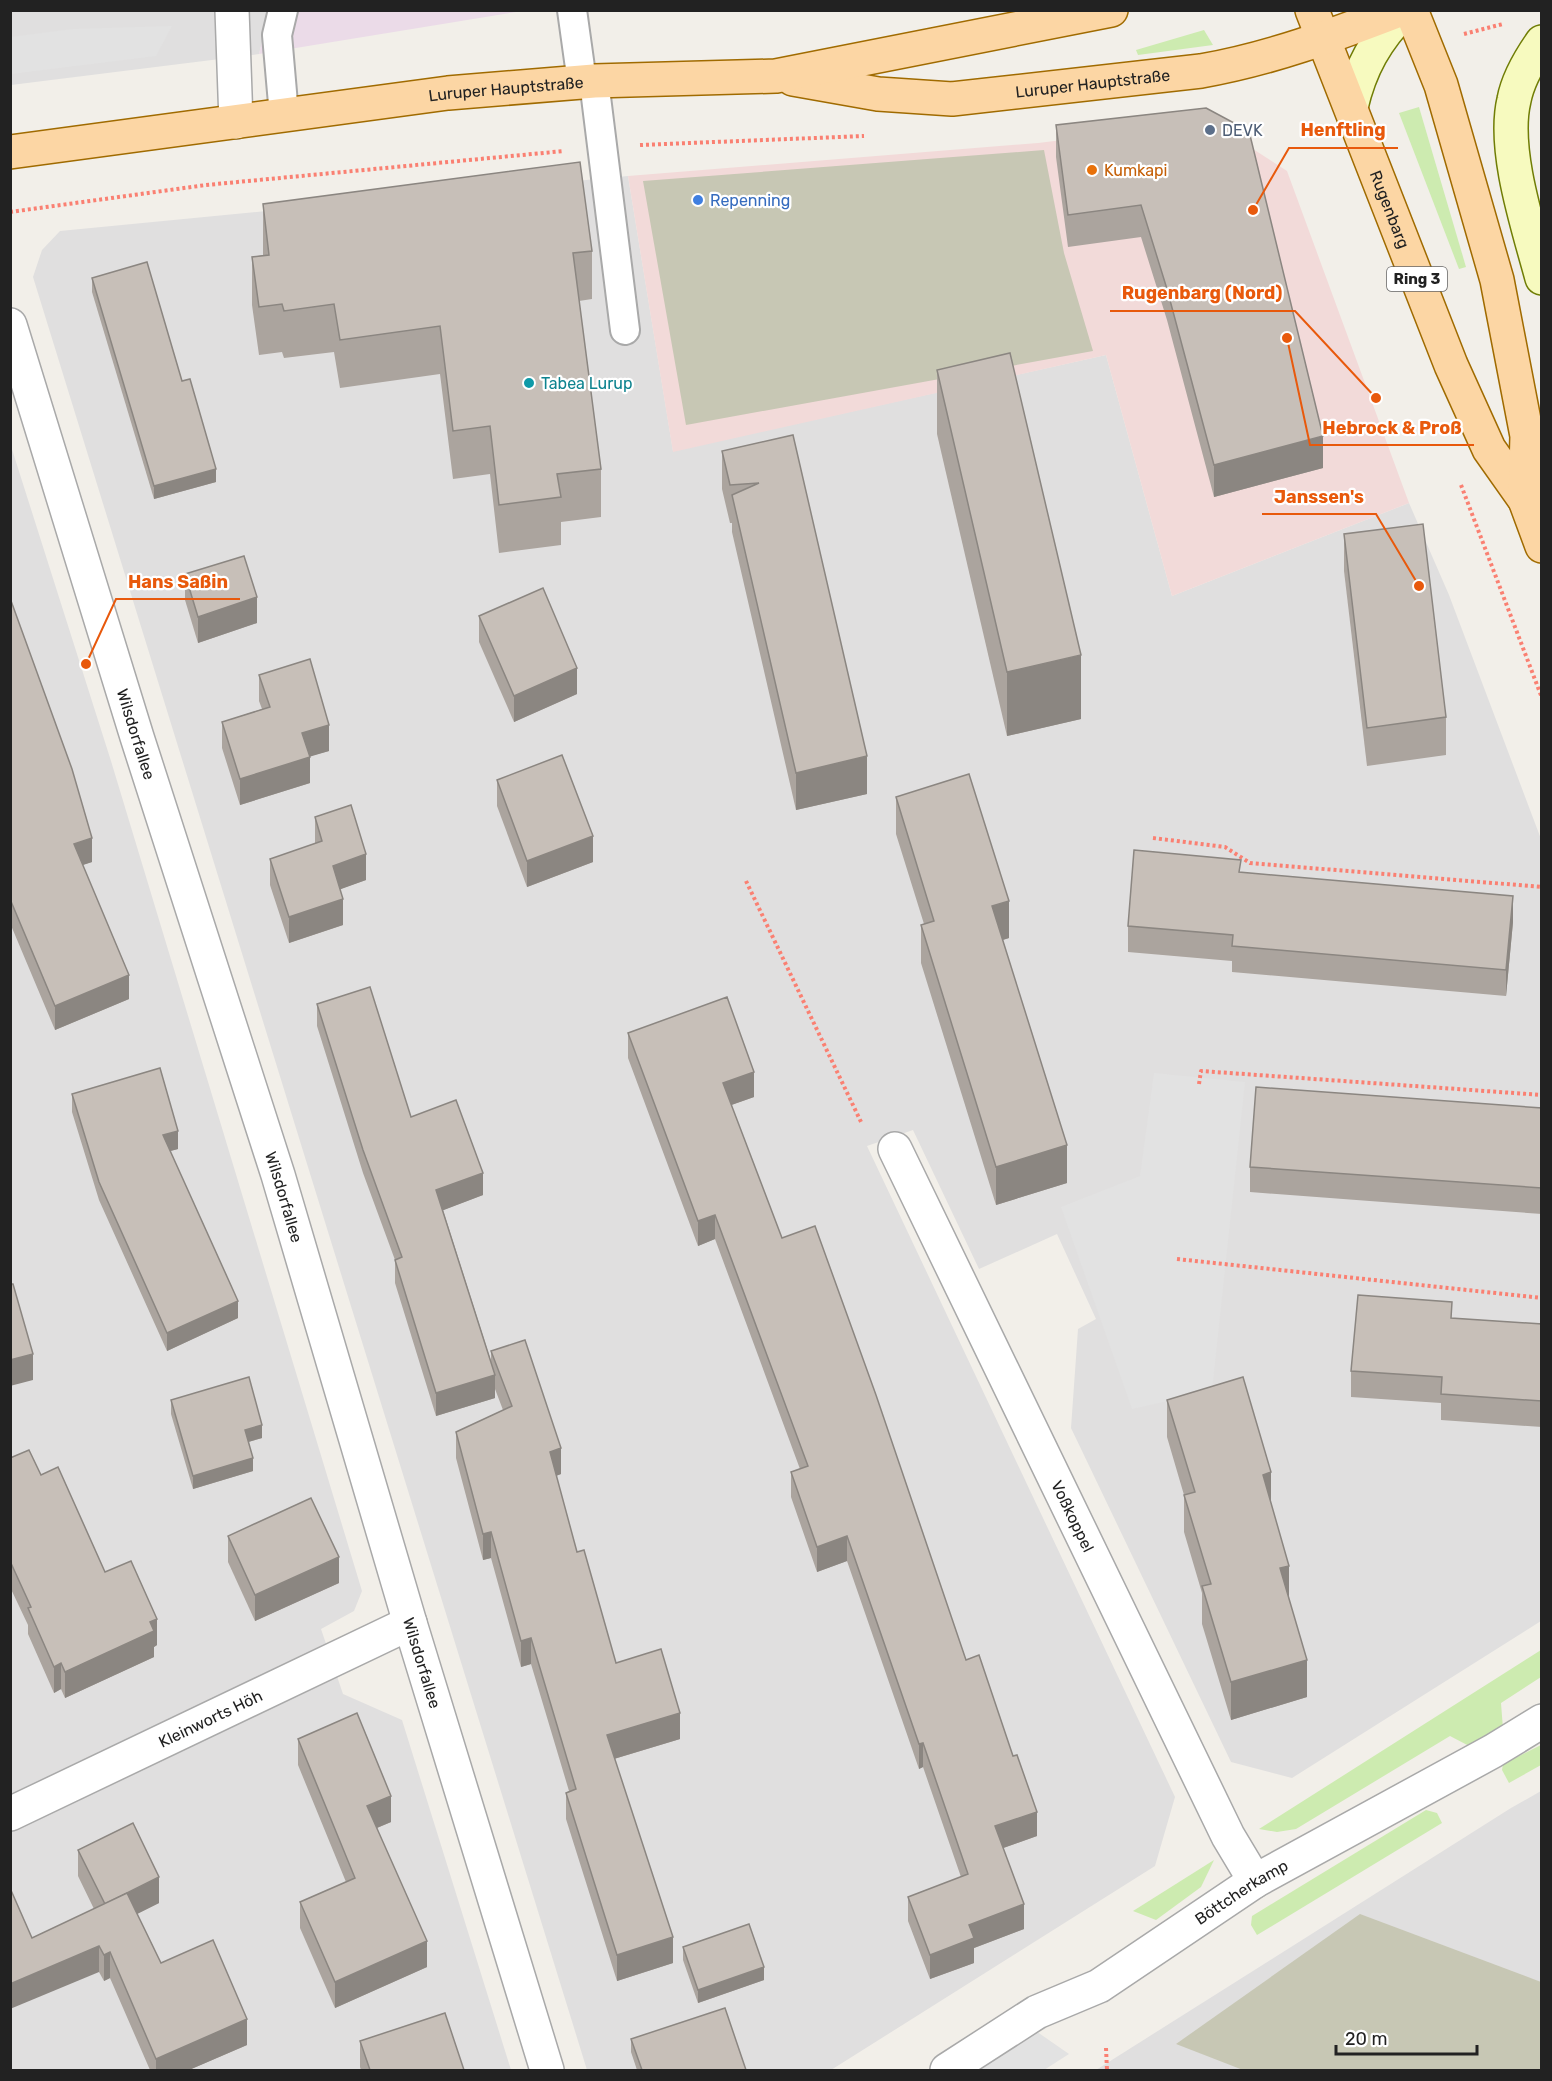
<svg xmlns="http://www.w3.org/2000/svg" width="1552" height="2081" font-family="Rubik,sans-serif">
<rect width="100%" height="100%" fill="#f2efe9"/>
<g fill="#e0dfdf">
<path d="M10,11h260l-11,43 -248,31z"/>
<path d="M628,176l45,275 433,-96 66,241 237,-93 40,92 92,244v782l-249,157 -61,-16 -160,-334 7,-99 18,-10 -39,-85 -78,35 -66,-139 -46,16 308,651 -20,69 -324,204h-244l-554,-1793 9,-27 18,-19z"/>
<path d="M10,443l101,318 251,830 -8,20 -33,18 22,65 59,26 109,350h-500z"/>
<path d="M1541,1791v279h-445l415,-262z"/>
</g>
<path fill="#f2dad9" d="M1211,122l76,49 122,332 -237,93 -66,-241 -433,97 -45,-276 410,-33z"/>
<path fill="#ebdbe8" d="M270,11h252l-263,43z"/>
<g fill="#c7c7b4">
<path d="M1044,150l20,103 29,98 -407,74 -43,-244z"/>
<path d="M1360,1914l181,68v88h-298l-67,-26z"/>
</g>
<g fill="#cdebb0">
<path d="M1204,30l9,15 -75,10 -2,-5z"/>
<path d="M1419,107l47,160 -7,2 -60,-156z"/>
<path d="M1541,1650v27l-40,26 2,26 -30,19 -23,-12 -154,93 -19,3 -18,-3z"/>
<path d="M1541,1745v20l-32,18 -7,-13 1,-6z"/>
<path d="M1426,1810l11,3 5,10 -185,112 -6,-10 1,-9z"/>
<path d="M1214,1860l-13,27 -45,33 -23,-9z"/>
</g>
<g fill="#e2e2e2">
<path d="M172,26l-16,30 -145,18v-37l62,-8z"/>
<path d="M1154,1073l91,9 -33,309 -80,18 -71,-202 79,-31z"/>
<path d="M1033,2029l36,25 -25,16h-72z"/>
</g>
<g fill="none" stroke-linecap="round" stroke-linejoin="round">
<g stroke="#a9a9a9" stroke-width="32">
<g id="service">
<path d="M283,10l-6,25 7,80"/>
<path d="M572,10l10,72"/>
<path d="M594,81l31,249"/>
</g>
</g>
<g stroke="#a9a9a9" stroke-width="36">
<g id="minor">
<path d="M232,10l4,112"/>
<path id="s1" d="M10,325l127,412 141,438 132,448 137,447"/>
<path id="s2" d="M895,1149l333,687 27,45"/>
<path id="s3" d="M10,1814l400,-191"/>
<path id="s4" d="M947,2070l90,-58 62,-26 156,-105 238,-130 49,-30"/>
</g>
</g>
<g stroke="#707d05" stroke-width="36">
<g id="secondary">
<path d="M1542,42c-12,17 -24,37 -28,58 -12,50 15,129 28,178"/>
<path d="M1351,107c9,-39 25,-68 54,-97"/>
</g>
</g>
<g stroke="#a06b00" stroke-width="36">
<g id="primary">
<path id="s5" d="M1312,10l139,355 38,84 36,51 17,46"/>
<path d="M1411,10l30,75 56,195 30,156 -2,64"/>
<path id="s6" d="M793,79l85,15 74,5 249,-28c69,-12 133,-36 198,-61"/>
<path id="s7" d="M10,152l438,-59 146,-12 182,-5 335,-66"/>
</g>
</g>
<g stroke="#fa8072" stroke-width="4" stroke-dasharray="3 3" stroke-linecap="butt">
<path d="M1464,34l39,-10"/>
<path d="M640,145l224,-9"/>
<path d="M10,212l196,-27 358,-34"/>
<path d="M1461,485l81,213"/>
<path d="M1153,838l72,9 25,16 292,24"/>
<path d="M746,881l116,243"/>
<path d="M1199,1084l2,-13 341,24"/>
<path d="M1177,1259l365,39"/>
<path d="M1106,2048l1,22"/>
</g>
<use href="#service" stroke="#fff" stroke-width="28"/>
<use href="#minor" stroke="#fff" stroke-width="33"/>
<use href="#secondary" stroke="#f7fabf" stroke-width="33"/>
<use href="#primary" stroke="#fcd6a4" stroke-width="33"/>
</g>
<g fill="#aba49e">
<path d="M1206,108l117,360 -109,29 -47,-177 -26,-83 -73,10 -12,-90v-32z"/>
<path d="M263,204l329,47v48l-13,2 22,168v48l-40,5v23l-62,8 -9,-79 -37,5 -13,-105 -100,14 -6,-36 -50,6 -2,-6 -23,3 -7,-50v-48l11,-2z"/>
<path d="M92,278l90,103 34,101 -62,17 -62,-207z"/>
<path d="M937,370l144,349 -74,17 -70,-302z"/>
<path d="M793,435l74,359 -71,16 -64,-278v-9h-2l-8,-34v-38z"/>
<path d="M1344,534l102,183v38l-79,11 -23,-195z"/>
<path d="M185,574l72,49 -59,20 -13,-43z"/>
<path d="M10,598l82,264 -10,3 47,134 -74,31 -45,-107z"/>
<path d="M479,616l98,78 -63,28 -35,-80z"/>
<path d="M259,675l70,76 -19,5v27l-70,22 -18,-57v-26l40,-13 -3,-8z"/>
<path d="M497,780l96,82 -66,25 -30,-81z"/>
<path d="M896,797l113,141 -6,2 64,243 -71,22 -75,-242v-38l3,-1 -28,-90z"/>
<path d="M315,817l51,63 -26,9 3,36 -54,18 -19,-58v-26l45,-15z"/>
<path d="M1241,872l272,50 -7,74 -274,-24v-11l-104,-9v-26z"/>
<path d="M317,1004l94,113 72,78 -40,15 48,151v-10l70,123 -5,2 21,76 39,111 64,76 -66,20 59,204 -56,18 -51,-162v-26l3,-2 -38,-127 -10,3 -30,-109 -8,2 -27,-102v-26l47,-22 -8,-21v9l-59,18 -41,-133v-23l-32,-87 -46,-147z"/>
<path d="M628,1033l126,64 -23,8 51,133 184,422 71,176 -34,12 21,81 -50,19v15l-44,16 -22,-58v-24l53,-20 -38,-110 -4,2 -72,-208 -30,11 -26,-75v-25l9,-3 -85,-230 -17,7 -70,-188z"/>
<path d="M72,1094l106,55 -8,2 68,167 -71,33 -68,-151 -27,-88z"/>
<path d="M1542,1108v106l-292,-22v-25z"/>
<path d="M1452,1318l90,6v103l-101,-7v-17l-90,-6v-26z"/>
<path d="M171,1400l91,38 -14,4 5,29 -60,18 -22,-75z"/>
<path d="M1167,1400l104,103 36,194 -76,23 -29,-96v-31l-18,-61v-37l-17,-58z"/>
<path d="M10,1458l31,17 64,97 52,73 -3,2v10l-89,41 -4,-9 -7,4 -26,-59v-9l-18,-38z"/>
<path d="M228,1536l111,47 -84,38 -27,-59z"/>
<path d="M298,1739l93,83 -14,6 50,139 -92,41 -35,-80v-26l46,-20 -48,-117z"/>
<path d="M78,1850l81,53 -22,11 24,49 86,82 -58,25h-39l-40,-92 -6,3 -5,-9 -67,-34 62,-29 -16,-33z"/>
<path d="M683,1947l81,33 -66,23 -15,-43z"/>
<path d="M631,2039l115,31h-109l-6,-18z"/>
<path d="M360,2041l104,29h-103l-1,-3z"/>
</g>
<g fill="#8b8681">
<path d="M1323,436v32l-109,29v-32z"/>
<path d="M216,469v13l-62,17v-13z"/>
<path d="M257,597v26l-59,20v-26z"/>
<path d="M1081,655v64l-74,17v-64z"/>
<path d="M577,668v26l-63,28v-26z"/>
<path d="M329,725v26l-27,8v-26z"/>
<path d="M867,756v38l-71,16v-37z"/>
<path d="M310,757v26l-70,22v-26z"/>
<path d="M593,836v26l-66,25v-26z"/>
<path d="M92,838v24l-18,6v-24z"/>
<path d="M366,854v26l-33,12v-26z"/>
<path d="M1513,896v26l-7,74v-26z"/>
<path d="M343,899v26l-54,18v-26z"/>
<path d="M1009,901v37l-17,5v-37z"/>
<path d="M129,975v24l-74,31v-24z"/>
<path d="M754,1072v25l-31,11v-25z"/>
<path d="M178,1131v18l-15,4v-18z"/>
<path d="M1067,1145v38l-71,22v-38z"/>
<path d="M483,1173v22l-47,18v-23z"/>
<path d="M715,1215v24l-17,7v-25z"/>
<path d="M238,1301v17l-71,33v-18z"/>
<path d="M33,1354v26l-23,6v-26z"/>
<path d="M495,1375v23l-59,18v-23z"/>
<path d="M262,1425v13l-17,5v-13z"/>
<path d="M561,1448v26l-11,4v-26z"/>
<path d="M253,1458v13l-60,18v-13z"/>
<path d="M1271,1472v38l-8,-35z"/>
<path d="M491,1532v26l-8,2v-26z"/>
<path d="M847,1536v25l-30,11v-25z"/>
<path d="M339,1557v26l-84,38v-26z"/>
<path d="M1289,1566v37l-9,-35z"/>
<path d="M157,1619v26l-3,2v10l-89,41v-26l85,-50z"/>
<path d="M531,1638v26l-10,3v-26z"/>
<path d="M1307,1660v37l-76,23v-38z"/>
<path d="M61,1663v26l-7,4v-26z"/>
<path d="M680,1713v26l-73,22v-26z"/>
<path d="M923,1743v24l-4,2v-25z"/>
<path d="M391,1796v26l-24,10v-26z"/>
<path d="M1037,1812v24l-42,15v-25z"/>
<path d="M159,1877v26l-54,27v-26z"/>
<path d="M1024,1904v25l-50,19v15l-44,16v-24l39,-30z"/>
<path d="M673,1937v26l-56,18v-26z"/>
<path d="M427,1941v26l-92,41v-26z"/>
<path d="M99,1946v26l-89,37v-25z"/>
<path d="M110,1952v26l-6,3v-26z"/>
<path d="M764,1967v13l-66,23v-13z"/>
<path d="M247,2019v26l-58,25h-33v-11z"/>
</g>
<g fill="#c7bfb8" stroke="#8b8681" stroke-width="1.5">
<path d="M1206,108l43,23 74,305 -109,29 -47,-176 -26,-84 -73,10 -12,-90z"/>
<path d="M580,162l12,89 -19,2 28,216 -44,5 4,23 -62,8 -9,-79 -37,5 -13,-105 -100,14 -6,-36 -50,7 -2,-7 -23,3 -7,-50 17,-2 -6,-51z"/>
<path d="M147,262l35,119 8,-2 26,90 -62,17 -62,-208z"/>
<path d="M1010,353l71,302 -74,17 -70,-302z"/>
<path d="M793,435l74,321 -71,17 -64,-278 27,-12 -29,2 -8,-34z"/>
<path d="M1423,524l23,193 -79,11 -23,-194z"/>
<path d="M244,556l13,41 -59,20 -13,-43z"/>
<path d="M543,588l34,80 -63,28 -35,-80z"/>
<path d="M10,598l62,171 20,69 -18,6 55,131 -74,31 -45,-107z"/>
<path d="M310,659l19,66 -27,8 8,24 -70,22 -18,-57 48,-15 -11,-32z"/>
<path d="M562,755l31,81 -66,25 -30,-81z"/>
<path d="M969,774l40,127 -17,5 75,239 -71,22 -75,-242 13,-4 -38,-124z"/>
<path d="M351,805l15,49 -33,12 10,33 -54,18 -19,-58 52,-18 -7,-24z"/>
<path d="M1134,850l107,10 -2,12 274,24 -7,74 -274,-24 1,-11 -105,-9z"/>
<path d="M370,987l41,130 45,-17 27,73 -47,17 59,185 -59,18 -41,-133 7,-3 -39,-107 -46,-146z"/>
<path d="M727,997l27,75 -31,11 59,155 33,-12 61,169 90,265 13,-5 34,101 4,-1 20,57 -42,14 29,78 -55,21 5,13 -44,17 -22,-58 60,-23 -45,-131 -4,1 -72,-208 -30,11 -26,-75 17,-6 -93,-251 -17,6 -70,-188z"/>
<path d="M160,1068l18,63 -15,4 75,166 -71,32 -68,-151 -27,-88z"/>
<path d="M1256,1087l286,21v80l-292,-21z"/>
<path d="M10,1284h3l20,70 -23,6z"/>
<path d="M1358,1295l94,7 -1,16 91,6v77l-101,-7 1,-17 -91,-6z"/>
<path d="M525,1340l36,108 -11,4 27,100 7,-2 32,113 45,-14 19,64 -73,22 66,202 -56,18 -51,-162 10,-4 -45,-151 -10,3 -30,-109 -8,2 -27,-102 56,-26 -21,-55z"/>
<path d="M249,1377l13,48 -17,5 8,28 -60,18 -22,-76z"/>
<path d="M1243,1377l28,95 -8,3 26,91 -9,2 27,92 -76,22 -29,-96 9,-2 -27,-89 11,-3 -28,-92z"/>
<path d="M29,1450l12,25 17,-8 47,105 26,-11 26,58 -7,3 4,9 -89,41 -4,-9 -7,4 -26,-59 3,-1 -21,-46v-103z"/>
<path d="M311,1498l28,59 -84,38 -27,-59z"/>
<path d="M357,1713l34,83 -24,10 60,135 -92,41 -35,-80 55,-24 -57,-139z"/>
<path d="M133,1823l26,54 -54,27 -27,-54z"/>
<path d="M10,1888l22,50 95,-45 34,70 52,-23 34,79 -91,40 -46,-107 -6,3 -5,-9 -89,38z"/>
<path d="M749,1924l15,43 -66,23 -15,-43z"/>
<path d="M725,2008l21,62h-104l-11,-31z"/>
<path d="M445,2013l19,57h-94l-10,-29z"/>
</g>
<circle fill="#5c6f8a" stroke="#fff" stroke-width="2" cx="1210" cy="130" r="6"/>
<circle fill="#e8710a" stroke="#fff" stroke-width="2" cx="1092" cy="170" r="6"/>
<circle fill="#3f7fe0" stroke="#fff" stroke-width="2" cx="698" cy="200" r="6"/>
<circle fill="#0f9aa8" stroke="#fff" stroke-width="2" cx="529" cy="383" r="6"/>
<g text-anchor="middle" stroke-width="4.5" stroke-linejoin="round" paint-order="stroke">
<rect fill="#fff" stroke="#646464" stroke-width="1.5" x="1387" y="267" width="60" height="24" rx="4.5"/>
<g font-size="15" font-weight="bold" fill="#222">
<text x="1417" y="284">Ring 3</text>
</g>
<g font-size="16" fill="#222" stroke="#fff">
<text dy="6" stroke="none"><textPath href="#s6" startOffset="302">Luruper Hauptstraße</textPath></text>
<text dy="6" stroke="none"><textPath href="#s7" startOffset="500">Luruper Hauptstraße</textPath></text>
<text dy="6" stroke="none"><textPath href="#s5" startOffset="214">Rugenbarg</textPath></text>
<text dy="6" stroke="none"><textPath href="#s1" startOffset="428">Wilsdorfallee</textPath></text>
<text dy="6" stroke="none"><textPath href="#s1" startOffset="914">Wilsdorfallee</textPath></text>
<text dy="6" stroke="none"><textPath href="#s2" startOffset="408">Voßkoppel</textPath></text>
<text dy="6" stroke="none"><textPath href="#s1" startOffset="1400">Wilsdorfallee</textPath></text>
<text dy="6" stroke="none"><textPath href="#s3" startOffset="222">Kleinworts Höh</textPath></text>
<text dy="6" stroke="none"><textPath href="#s4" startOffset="345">Böttcherkamp</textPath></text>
</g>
<g font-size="16" fill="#4e5e75" stroke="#fff" text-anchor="start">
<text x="1222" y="136">DEVK</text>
</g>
<g font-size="16" fill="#c56008" stroke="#fff" text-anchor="start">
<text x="1104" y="176">Kumkapi</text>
</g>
<g font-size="16" fill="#366cbe" stroke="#fff" text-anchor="start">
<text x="710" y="206">Repenning</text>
</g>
<g font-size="16" fill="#0d838f" stroke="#fff" text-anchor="start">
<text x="541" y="389">Tabea Lurup</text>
</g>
</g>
<path fill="none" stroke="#e8590c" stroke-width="2" d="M1253 210L1289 148H1398M1376 398L1295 311H1110M1287 338L1310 445H1474M1419 586L1376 514H1262M86 664L116 599H240"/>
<g fill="#e8590c" stroke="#fff" stroke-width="2">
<circle cx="1253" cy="210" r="6"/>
<circle cx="1376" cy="398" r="6"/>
<circle cx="1287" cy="338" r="6"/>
<circle cx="1419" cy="586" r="6"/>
<circle cx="86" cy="664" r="6"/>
</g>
<g font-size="18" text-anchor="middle" font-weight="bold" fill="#e8590c" stroke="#fff" stroke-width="4.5" stroke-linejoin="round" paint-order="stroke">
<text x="1343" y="136">Henftling</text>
<text x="1202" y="299">Rugenbarg (Nord)</text>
<text x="1392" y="434">Hebrock &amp; Proß</text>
<text x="1319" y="503">Janssen's</text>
<text x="178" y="588">Hans Saßin</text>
</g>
<rect width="1552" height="2081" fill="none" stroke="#222222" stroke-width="24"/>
<path d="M1336 2045v9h141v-9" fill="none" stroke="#222222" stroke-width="3"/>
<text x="1345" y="2045" font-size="18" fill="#222222" stroke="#ffffff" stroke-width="4.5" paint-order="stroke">20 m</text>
</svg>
